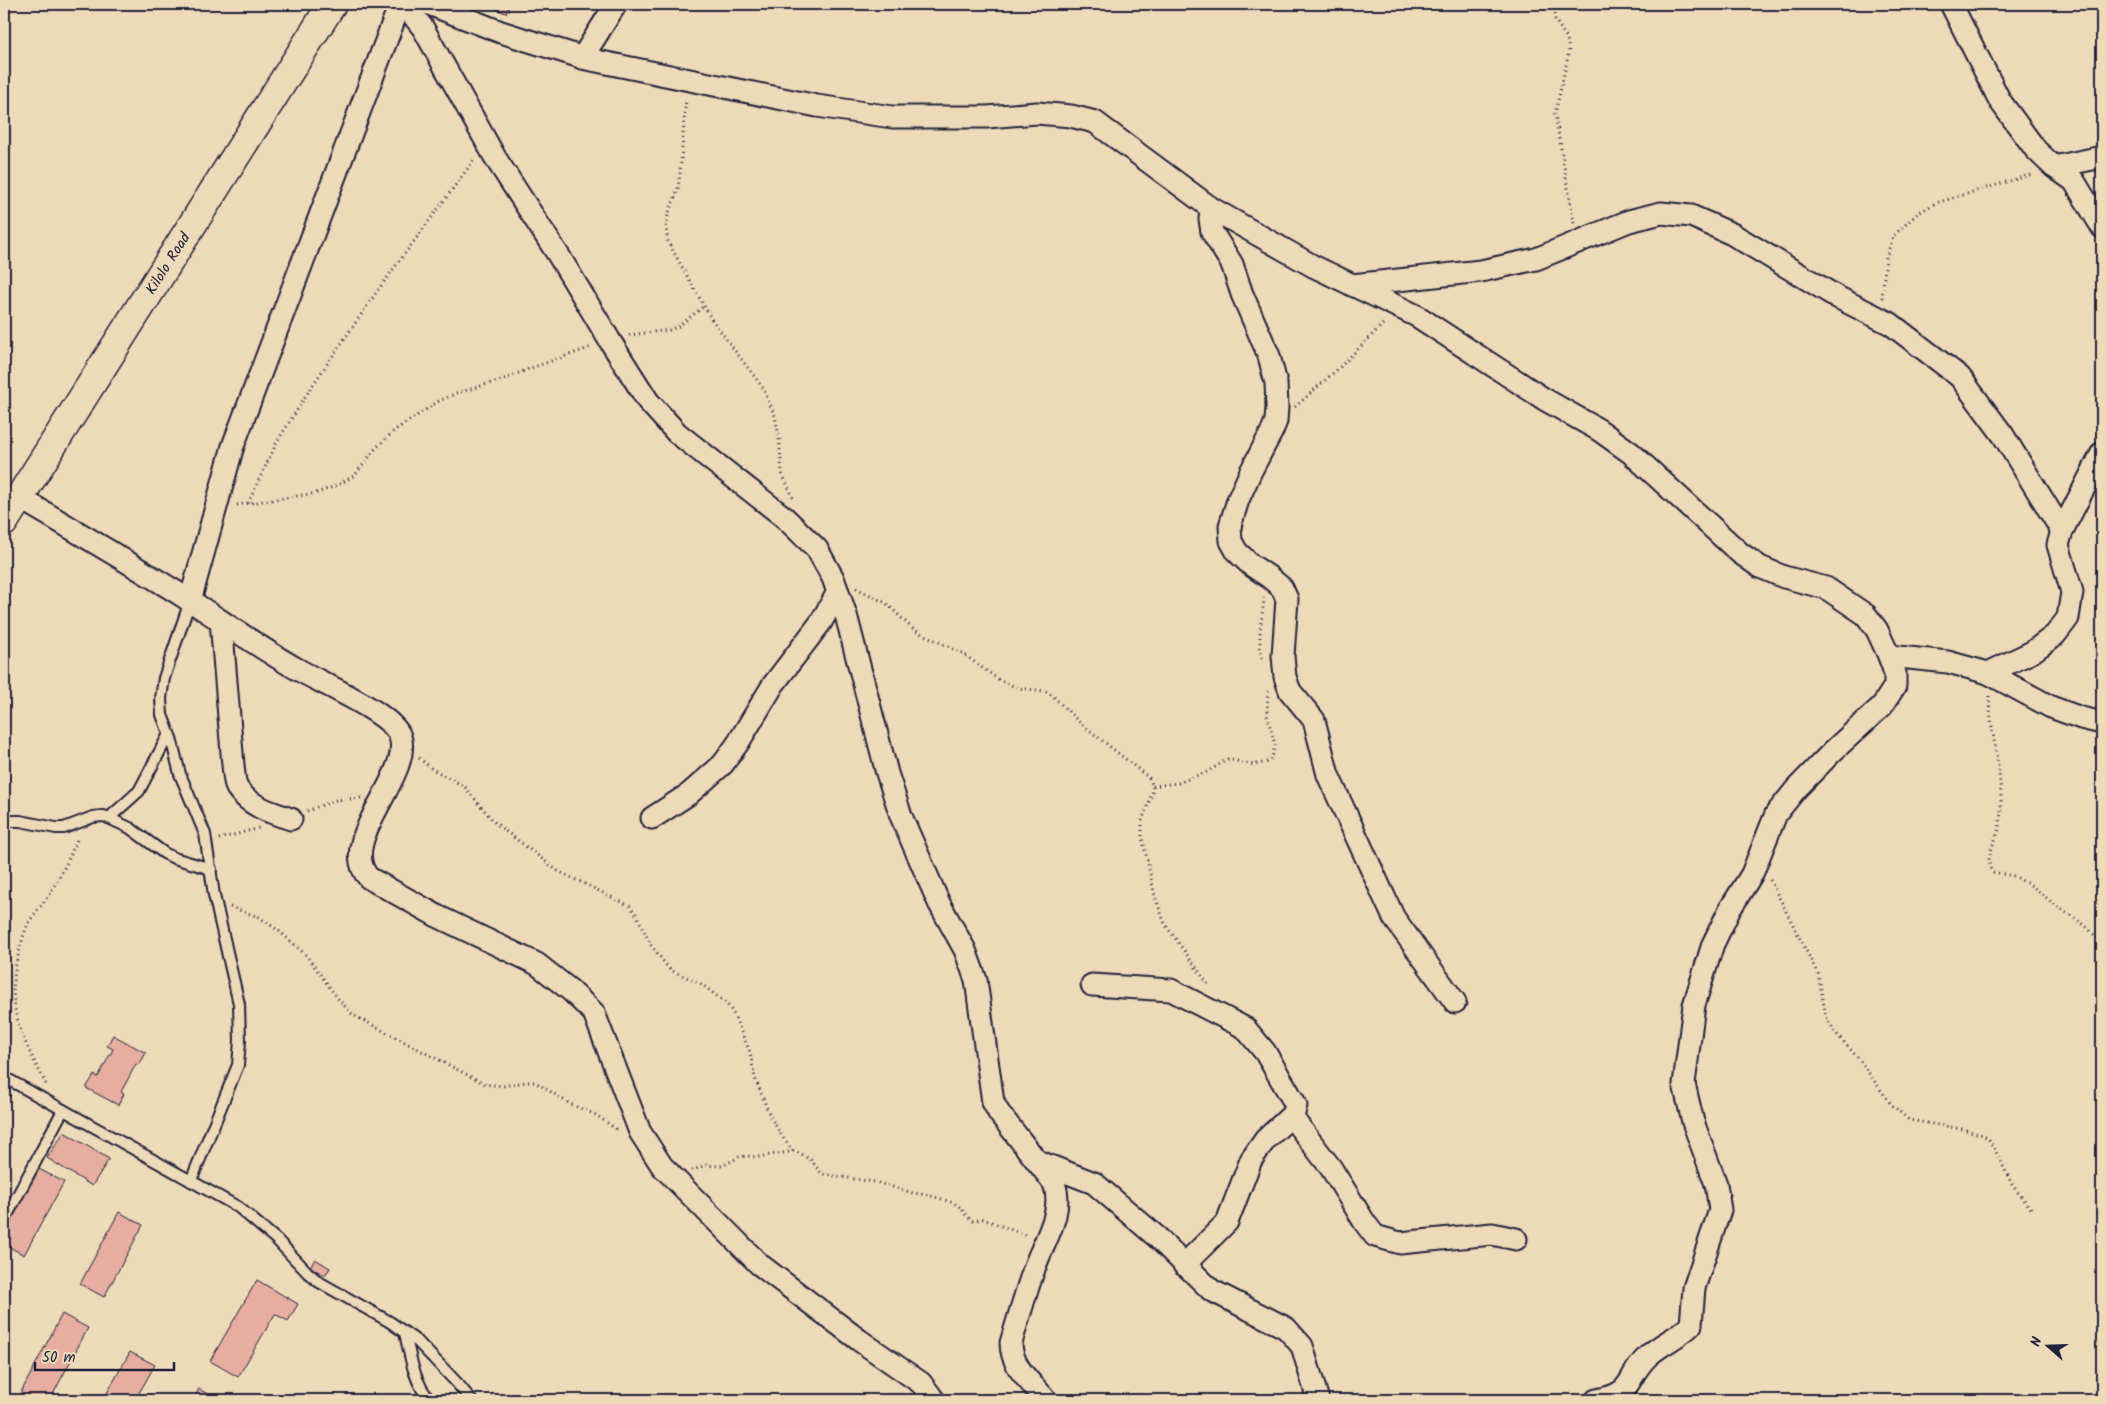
<svg xmlns="http://www.w3.org/2000/svg" width="2106" height="1404" font-family="Kalam,sans-serif">
<rect width="100%" height="100%" fill="#eddab8"/>
<filter id="ink" filterUnits="userSpaceOnUse"><feTurbulence type="fractalNoise" baseFrequency=".02" numOctaves="2"/><feDisplacementMap in="SourceGraphic" scale="10" xChannelSelector="R" yChannelSelector="G"/><feConvolveMatrix kernelMatrix="1 2 1 2 8 2 1 2 1" color-interpolation-filters="sRGB"/></filter>
<g filter="url(#ink)">
<g fill="#e6ada0" stroke="#22223b">
<path d="M488,4h22l-4,9 -19,-7z"/>
<path d="M113,1035l33,18 -7,12 -3,-1 -15,28 3,2 -6,11 -32,-17 8,-13 4,2 15,-28 -6,-3z"/>
<path d="M64,1132l45,27 -17,27 -45,-28z"/>
<path d="M39,1169l25,13 -40,73 -20,-11v-11z"/>
<path d="M119,1212l24,13 -39,72 -24,-13z"/>
<path d="M315,1259l15,9 -5,7 -15,-8z"/>
<path d="M257,1280l41,24 -10,17 -13,-7 -37,63 -28,-16z"/>
<path d="M4,1282l4,3 -4,9z"/>
<path d="M62,1314l26,14 -38,72h-24l-7,-4z"/>
<path d="M130,1352l25,13 -20,35h-32z"/>
<path d="M199,1389l19,11h-25z"/>
</g>
<g fill="none" stroke-linecap="round" stroke-linejoin="round">
<g stroke="#22223b" stroke-width="14">
<g id="service">
<path d="M190,601l-26,77 -3,20 1,17 9,23 9,36 25,60 9,61 25,109 1,37 -2,24 -47,116"/>
<path d="M109,818l30,-27 30,-57"/>
<path d="M4,821h16l36,7h8l29,-11 11,-1 26,12 34,25 10,5 37,11"/>
<path d="M4,1077l234,130 39,33 31,33 11,9 71,40 28,20 39,41 14,17"/>
<path d="M4,1221l59,-111"/>
<path d="M405,1333c5,22 9,50 25,67"/>
</g>
</g>
<g stroke="#22223b" stroke-width="25">
<g id="minor">
<path d="M404,4l19,24 73,131 63,97 51,85 38,60 29,32 107,84 33,32 16,29 13,37 41,158 14,43 38,87 26,47 11,30 17,122 6,11 55,70c11,31 -12,60 -21,89 -8,23 -15,47 -22,71 0,24 21,40 35,57"/>
<path d="M429,4l72,28 86,27 230,47 75,11h95l50,-4 34,3 24,6 116,86 102,58 104,50 127,83 55,31 32,23 109,100 20,14 24,10 42,11 40,27 11,15 12,26 6,17v13l-13,20 -49,45 -37,38 -20,25 -24,60 -22,35 -17,35 -19,61 -10,79 9,38 23,62 4,26 -26,78 -3,37c-13,13 -31,19 -44,32 -23,23 -11,36 -51,43"/>
<path d="M1951,4l49,97 36,49 18,17 20,14 28,46"/>
<path d="M582,58l34,-54"/>
<path d="M2054,167l48,-10"/>
<path d="M1211,208l-1,11 2,13 20,32 10,30 27,62 7,27 1,24 -1,14 -4,10 -21,40 -13,29 -8,26 1,15 6,11 14,13 18,12 13,11 5,11 -4,57 2,21 5,14 24,29 14,55 66,143 61,84"/>
<path d="M1352,285l129,-14 55,-12 93,-38 32,-8 30,3 41,18 105,63 54,27 69,53 43,58 59,96"/>
<path d="M20,498c57,34 113,67 169,102 36,23 71,48 108,69 24,14 90,42 102,65 18,39 -65,107 -30,144l68,38 100,48 33,26 24,23 46,119 22,34 97,98 100,76 62,43 13,17"/>
<path d="M190,601l43,-155 167,-442"/>
<path d="M221,621l12,144c1,7 1,17 4,23 12,18 35,25 54,31"/>
<path d="M1889,656l59,6 40,11 63,34 30,11 21,5"/>
<path d="M1988,673l44,-21 23,-17 13,-17 4,-26 -14,-47 4,-14 40,-78"/>
<path d="M652,818l37,-24 34,-30 15,-21 35,-58 48,-63 17,-30"/>
<path d="M1092,985l79,5 74,38 20,24 31,53 -2,8 -29,27 -14,20 -24,62 -43,43"/>
<path d="M1291,1116l40,52 34,55 10,13 25,7 92,-9 24,5"/>
<path d="M1037,1161l57,22 64,55 53,52 75,38 16,18 16,54"/>
</g>
</g>
<g stroke="#22223b" stroke-width="31">
<g id="secondary">
<path id="s1" d="M4,522l328,-518"/>
</g>
</g>
<g stroke="#22223b" stroke-width="3" stroke-dasharray="1 4" stroke-linecap="butt">
<path d="M1553,4l2,16 12,18 2,14 -14,62 19,109"/>
<path d="M686,98l-6,75 -2,16 -10,26 -2,13 2,14 44,78 51,68 12,28 4,21 3,36 12,27"/>
<path d="M1882,298l4,-41 8,-22 24,-22 18,-10 97,-29"/>
<path d="M629,335l41,-5 9,-4 25,-20"/>
<path d="M1295,407l45,-40 45,-45"/>
<path d="M248,503l30,-63 34,-54 66,-96 96,-130"/>
<path d="M237,505l80,-12 21,-8 17,-10 21,-27 19,-18 44,-29 18,-8 48,-14 26,-11 61,-21"/>
<path d="M856,588l30,15 28,27 48,23 37,27 19,8 27,3 7,4 26,26 71,57 4,8v5l-11,30v16l13,59 10,28 45,63"/>
<path d="M1262,658c-5,-23 0,-37 2,-60"/>
<path d="M1989,696c2,43 16,84 11,128 -2,15 -17,33 -8,48l22,4 18,10 22,18 32,22 16,17"/>
<path d="M419,758l13,11 32,17 31,37 63,48 72,35 6,8 15,31 19,25 30,13 27,21 6,9 17,39 5,26 15,38 11,19 12,16"/>
<path d="M1153,786l25,-3 29,-11 21,-13 26,6 13,-3 5,-4 3,-13 -8,-30 1,-24"/>
<path d="M307,811l29,-11 25,-2"/>
<path d="M219,839l40,-11"/>
<path d="M1770,880l48,94 8,42 9,16 23,26 32,45 19,17 53,9 21,6 6,5 6,10 18,36 20,25"/>
<path d="M230,907l29,10 19,13 28,25 33,45 14,15 132,69 18,2 23,-4h9l35,22 26,11 20,14"/>
<path d="M46,1084c-25,-48 -43,-80 -26,-135 2,-8 4,-17 8,-25 6,-10 14,-19 20,-28 12,-19 22,-38 30,-59"/>
<path d="M692,1171l13,-6 17,1 17,-9 8,-1 11,1 37,-6 15,8 12,15 53,8 38,11 16,2 25,8 7,5 4,6 7,7 11,-2 45,17"/>
</g>
<use href="#service" stroke="#eddab8" stroke-width="10"/>
<use href="#minor" stroke="#eddab8" stroke-width="21"/>
<use href="#secondary" stroke="#eddab8" stroke-width="28"/>
</g>
</g>
<g text-anchor="middle" stroke-width="4.5" stroke-linejoin="round" paint-order="stroke">
<g font-size="15" fill="#22223b" stroke="#eddab8">
<text dy="5" stroke="none"><textPath href="#s1" startOffset="306">Kilolo Road</textPath></text>
</g>
</g>
<rect width="2106" height="1404" fill="none" stroke="#eddab8" stroke-width="20"/>
<rect x="10" y="10" width="2086" height="1384" fill="none" stroke="#22223b" stroke-width="2" filter="url(#ink)"/>
<g transform="translate(2048 1346) rotate(290)" stroke="#eddab8" stroke-width="4" paint-order="stroke">
<path d="M0-4L9 19L0 12L-9 19Z" fill="#22223b"/>
<text y="-8" font-size="14" font-weight="bold" text-anchor="middle" fill="#22223b">N</text>
</g>
<path d="M35 1362v8h139v-8" fill="none" stroke="#22223b" stroke-width="2.5"/>
<text x="42" y="1362" font-size="15" fill="#22223b" stroke="#eddab8" stroke-width="4" paint-order="stroke">50 m</text>
</svg>
